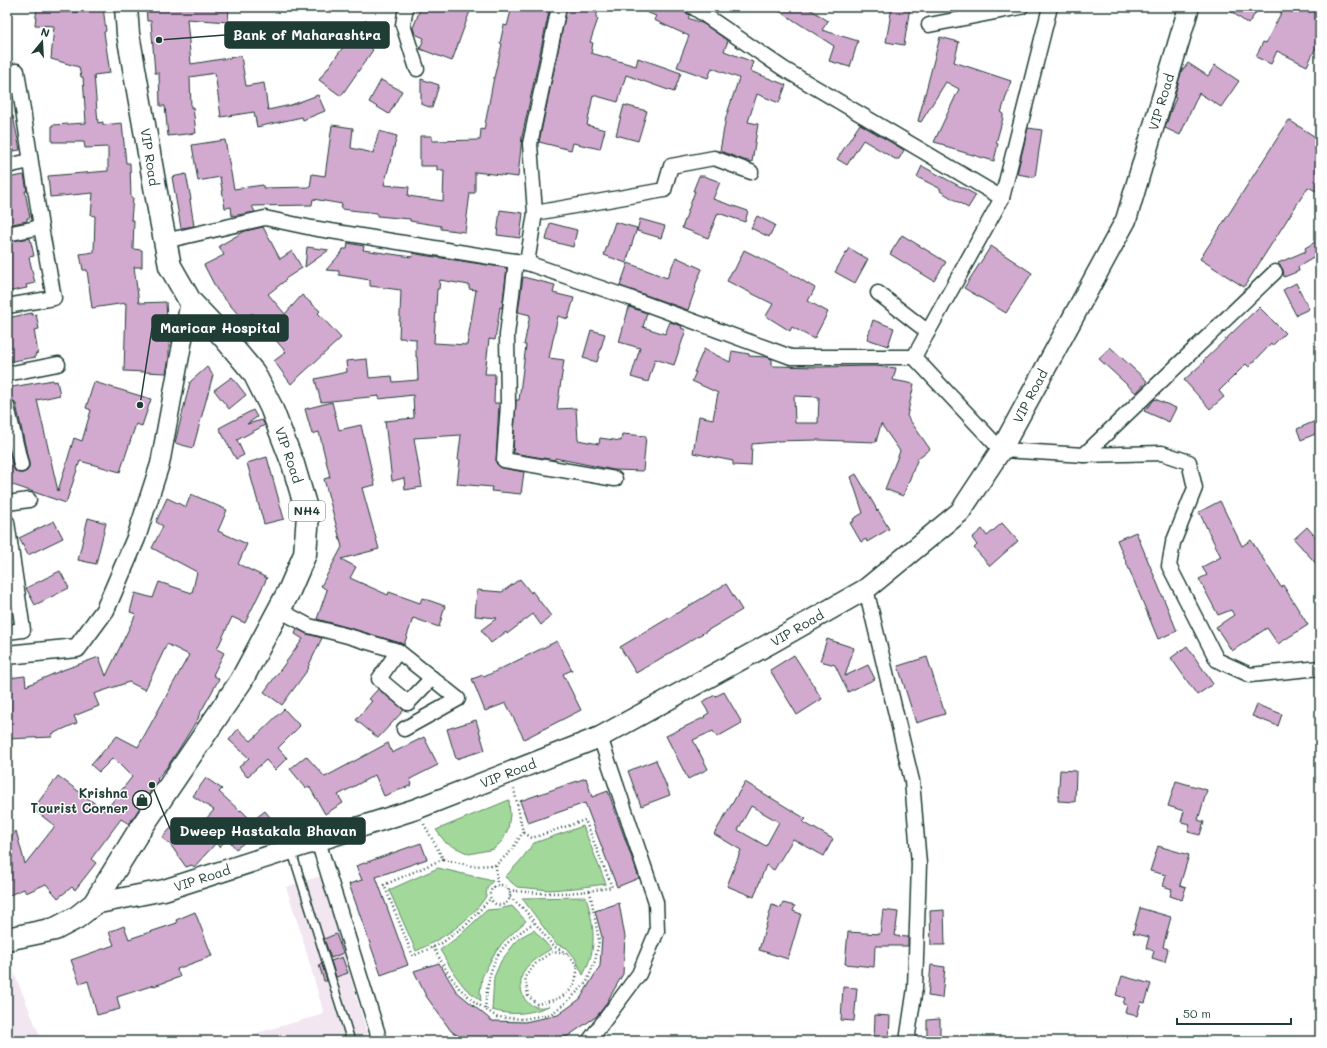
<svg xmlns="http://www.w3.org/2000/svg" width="1327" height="1048" font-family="Mali,sans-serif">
<rect width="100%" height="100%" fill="#fff"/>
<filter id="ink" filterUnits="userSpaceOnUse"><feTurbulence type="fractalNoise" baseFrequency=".025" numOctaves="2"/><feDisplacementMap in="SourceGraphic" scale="8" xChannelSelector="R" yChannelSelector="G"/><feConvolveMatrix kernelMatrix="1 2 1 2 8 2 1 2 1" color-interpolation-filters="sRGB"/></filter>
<g filter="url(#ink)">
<g fill="#f2e6f1">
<path d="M321,876l46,157 1,8h-139l95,-27 -23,-81 -15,-46z"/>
<path d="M10,963l32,78h-35v-77z"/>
</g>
<g fill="#a3d89b" stroke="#618a68">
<path d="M509,800l1,15 -2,14 -5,11 -9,9 -25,5 -23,-11 -10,-13z"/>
<path d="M583,826l23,58 -31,4 -25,2 -33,-3 -12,-10 15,-16 14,-18z"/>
<path d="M438,868l55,13c-2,2 -5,5 -6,8 -1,3 0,6 -2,9 -16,24 -43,41 -69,53l-27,-61z"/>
<path d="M586,897c8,29 12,51 -3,78l-8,-17 -8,-10 -11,-4 -34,-46z"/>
<path d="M512,906l14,15 -23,21 -10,14 -11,21 -2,16 1,8 -16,-13 -10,-13 -15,-25 18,-13 29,-27 12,-1z"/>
<path d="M534,930l17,19c-10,6 -21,12 -27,22 -6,10 -4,31 10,35 4,2 11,1 15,0 -19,8 -37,10 -57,4l2,-33 7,-16 18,-23z"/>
</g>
<g fill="#d2aad0" stroke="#1f3d34" fill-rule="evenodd">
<path d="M37,7h24l-1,5h27l-1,-5h17l3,24 -2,1 6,41 -16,2 4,48 5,-1v3l19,-2 4,40h4l1,35h2l-2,22h3l-1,29 9,1v17h-8l5,36 27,-1 1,17h5v24l-3,-2v18l-3,14 -42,-2 2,-68 -34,5 -5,-38h-4l-3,-16 14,-2 1,-36 -4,-1 2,-22 -43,4 -2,-21 60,-5v-24l-23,1 -1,-6h-32v-17l34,-2 -3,-46h-2l-2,-10 -28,-8 3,-33 -19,-1z"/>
<path d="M146,7h83l-1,15 -41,-3 4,45 50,-8 5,30 18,-3 4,27 23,-5 27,-10 7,16 -22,9 -1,-3 -45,10 -3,-15 -33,5 -6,-44 -25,4 1,31 2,-1 3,26 -28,3 -3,-30h-5l-1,-33h-4l-4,-52h-4z"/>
<path d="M421,7h37l12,4 -18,50 -32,-12 4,-11 -9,-4 -2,-6z"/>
<path d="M512,7h38l-28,130 -4,40 -43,-5v21h-5l-5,39 -24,-3v-3l-31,-5v-2l-33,-3v-3l-36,-4 1,-5 -29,-5 -1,6 -60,1 3,6 -23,4 -1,-9 -6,1 -5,-31 -22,4 -6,-36 33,-5 9,49 29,-4v3l47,-1 2,-13 13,2 7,-51 21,3 -2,20 22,5 6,-22 18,5 -13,49 25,2 -1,9 35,5 1,-31h-7v-4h-17v-30h12v5l48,-1 1,-11 3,1 9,-48 9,-38 -2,-1 4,-18 3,1z"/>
<path d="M567,7h32l-3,11 2,1 -8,23 3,1 -2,10 45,13 2,-8 43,15 -7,19 -48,-17 -8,27 -25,-7 -6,30 18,5 -5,19 -27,-6 -2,7 -32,-8z"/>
<path d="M634,7h39l17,8 -2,3 16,6 24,17 -4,10 29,11 -3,9 36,14 -7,18 -22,-9 -9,28 10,2 -6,38 -8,-2 -24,-9 6,-34 13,-39 -27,-10 -4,10 -31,-11 12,-31 -35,-16 2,-4z"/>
<path d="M773,7h34l21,14 -6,9 36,11 -8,26 -21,-6 5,-15z"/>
<path d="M892,7h18l-6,38 -18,-3z"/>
<path d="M1225,7h35l-12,17z"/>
<path d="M1284,7h36v32l-13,27 -30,-15 -6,13 -15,-7 7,-15 3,1z"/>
<path d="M366,20l17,15 -12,13 2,2 -32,46 -22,-16 33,-45h1z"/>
<path d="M940,37l19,5 -5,20 57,19 -10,32h2v5l-7,25 2,1 -4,17 -49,-14v-2l-11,-3 25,-53 -13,-7 -25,40 -3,-1z"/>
<path d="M1188,63l20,13 7,-11 24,16 -18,26 -22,-14 -19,42 -15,-7 6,-18 5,-12 -2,-1 7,-24z"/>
<path d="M421,79l18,6 -7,23 -11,-4z"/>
<path d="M381,80l21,11 -13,23 -20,-12z"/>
<path d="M624,105l23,6 -9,30 -22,-6z"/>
<path d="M7,116h6l7,34 -13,2z"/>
<path d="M1289,120l31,20v53l-12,-6 -64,100 -44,-28z"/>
<path d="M860,124l44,26 -5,9h-4l-32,-19 -16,25 -10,-6z"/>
<path d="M1028,128l14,2 -7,47 -18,-3z"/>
<path d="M922,166l54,29 -8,13 -28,-17 1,-2 -24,-12z"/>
<path d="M186,174l5,25 -1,1 4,26 -13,2 -9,-51z"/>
<path d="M24,175l3,16h-2l5,27h-3v3l-20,4v-16h3l-3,-17v-14z"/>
<path d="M699,176h5l16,6 -7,17 35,12 -3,11 -27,-9 -10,25 -26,-10 13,-37h-2z"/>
<path d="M500,210l23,3 -3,25 -23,-3z"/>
<path d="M757,216l18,9 -6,12 -18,-9z"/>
<path d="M640,219l25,7 -4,12 -24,-7z"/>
<path d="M615,222l22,6 -11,35 -22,-8z"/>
<path d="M550,223l27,7 -4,17 -27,-7z"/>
<path d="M263,227l17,32 12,-8 10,17 -17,11 1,1 -18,14 17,20 17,-19 18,16 -2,2 23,25 -50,46 -17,-23 12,-9 -34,-39 -9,7 -26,-30 -13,-25 20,-10 -5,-9 26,-15z"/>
<path d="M902,235l44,27 -12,19 -44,-27z"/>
<path d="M30,238l4,18 -5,1 6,26 -9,2 1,3 -20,4v-50z"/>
<path d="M1320,239v15l-22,13 1,4 -15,6 -1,-7 -5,-7 28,-12 -1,-3z"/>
<path d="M348,243l16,3 -1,4 49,7 1,-4 9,2 85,13 -5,40 -2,-1 -5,33 -6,-1 -4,35h10l-1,29h5l-3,60 3,3 3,2 22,4 -3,22 -30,-3 1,-4 -35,-3 3,-24h-2l3,-25 -47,3 8,49 -17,3 -1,-12 -12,3 -7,-60 29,-3 -1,-23 -34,4v-3l-58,6 -6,-23 32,-7 -1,-11 21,-2 2,19 23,-2 1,6 25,-2 -1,-23h-1v-18l-17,-1 2,-48 -31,-4v-6l-31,-5v-4l-13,-1 16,-18 1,-3h4zM440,280l29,5v4l7,1 -9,55 -33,-2 3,-54h2z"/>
<path d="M991,246l41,27 -26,40 -42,-25z"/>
<path d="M307,247l22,3 -24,17z"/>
<path d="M849,248l19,11 -13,24 -20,-11z"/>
<path d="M744,250l46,23 25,15 -7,13 20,11 -14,27 -22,-12 -2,4 -24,-15 7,-12 -46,-23 5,-10h2z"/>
<path d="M676,257l26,12 -7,17 1,1 -8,23 -68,-24 8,-23 39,15z"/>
<path d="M523,277l32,8 -2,8 21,5 -6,21 -10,-3 -9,42 15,2 -7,49 19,-1 2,32 21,4 1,-6 21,3 1,-7 24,2 -3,35 -29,-1 -59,-12v2l-42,-7 3,-53h3l7,-55h-2l6,-30 -12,-3z"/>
<path d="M1296,283l13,26 -13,6 -13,-25z"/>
<path d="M629,307l18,6 -4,14 22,7 5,-12 12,4 -1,2 5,2 -12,35 -19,-6 -7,23 -17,-5 9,-29 -21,-6z"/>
<path d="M1259,307l26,26 -13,13 -1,-2 -22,23 -3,-3 -27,27 5,6 -14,12 -26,-29 20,-18 -1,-1z"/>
<path d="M32,313v2l4,-1 3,15 -5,1 4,23 -3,1 1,3 -29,5v-44z"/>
<path d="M873,320l21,8 -6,18 -21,-7z"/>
<path d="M591,330l14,4 -8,28 -14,-4z"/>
<path d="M1110,347l37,34 -11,12 -37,-34z"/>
<path d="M704,349l26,13 2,-11 17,3v2l18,1 5,2v7l48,1 55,-1 21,2 -3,12 21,4 -7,32 23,33 -12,9 -15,38 -18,-7 15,-38 -19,-27 -5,18 -58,-2 -43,1v1l-23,2 -1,22 -18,-1v-4l-40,-8 6,-37 14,3 5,-26 -26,-12 4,-9h-2zM794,396l25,1 -1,26h-23z"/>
<path d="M207,367l6,8 -20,73 -18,-5 15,-61z"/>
<path d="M232,377l14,18 -17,14 -15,-19z"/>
<path d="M53,380v2l4,-1 3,14 -23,5 21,91 16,-53 8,3 9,-31 -5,-2 8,-26 57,17 -9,27 -6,-2 -16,48 -40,-11 -14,42 -59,-20v-29l3,-1 3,14 2,4 3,2h5l4,-2 2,-3v-5l-13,-59 -6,-6 -1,-8 3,-1v-2z"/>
<path d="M1155,399l21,9 -7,14 -25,-11z"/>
<path d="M332,402l7,28 22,-5 14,60 -13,3 17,61 -38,10 15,8 -6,11 38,17 1,-3 31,11 2,-5 23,8 -6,21 -26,-9 -9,27 -4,-2 -50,-15 -33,-9 10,-29 -6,-4 21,-39 -18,-68 6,-2 -11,-45 -7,2 -7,-25z"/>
<path d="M253,410l4,7 -10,7 15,-4 3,5 -28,15 7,15 -8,4 -17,-31z"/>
<path d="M1320,419v13l-19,8 -4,-11z"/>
<path d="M267,457l17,62 -20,5 -17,-61z"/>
<path d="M856,474l19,32 2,6 1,-2 11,19 -22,13 -1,-3 -5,3 -11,-19 4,-2 -1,-2 10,-6 -12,-36z"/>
<path d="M191,494l36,16 -9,21 29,13 -9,20 29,14 -22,45 -13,-6 -15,32 7,4 -11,22 6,4 -21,38h1l-20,32 -12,18 -10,12 1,1 -29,44 -8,-5 -30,40 5,4 -21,27 -3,-3 -14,11 -12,-14 -20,9 -2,-4 -17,7v-53l9,-12 9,33 30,-38 -22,-17 25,-33 47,35 27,-34 -19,-19 -14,14 -8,-7 26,-29 21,11 51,-92 -22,-11 -22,46 -16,-8 -35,12 5,12 -25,10 3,7 -25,11v3l-45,2v-47h5l-3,-14 16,-2 1,10 34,-15 39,-14 7,19 30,-62 -6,-2 5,-19 18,5 6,-16 33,11 5,-21 -45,-24 11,-22 -7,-4 11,-24 19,9z"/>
<path d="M1220,501l22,45 9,-6 30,47 2,-2 25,40 -30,19 -11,-16 -35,23 -16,-24 18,-12 -3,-5 -13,5 -19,-36 8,-4 -5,-8 19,-10 -22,-45z"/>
<path d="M88,518l18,5 -10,41 -18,-4z"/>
<path d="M54,521l9,17 -35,17 -9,-17z"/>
<path d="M1002,523l16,18 -28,25 -16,-18 3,-3 -5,-7 10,-9 5,7z"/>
<path d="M1307,527l13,15v26l-26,-29z"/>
<path d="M1136,532l41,99 -19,8 -41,-99z"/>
<path d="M60,571l9,17 -34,17 -9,-17z"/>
<path d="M520,579l11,14 1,-2 19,25 -10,9 -8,-11 -26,20 -1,-2 -15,11 -10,-13 16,-12 -22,-2 2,-26 25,2z"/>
<path d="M726,584l16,26 -106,63 -16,-26z"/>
<path d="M297,629l10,5 15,4 -14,29 1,1 -27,37 -18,-13 39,-53 -8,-5z"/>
<path d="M827,639l27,9 -9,28 23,-11 7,14 -27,13 -13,-27 -15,-4z"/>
<path d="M557,641l15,29 -9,4 18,36 -57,29 -18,-36 -21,8 -13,-32 11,-4 1,2z"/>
<path d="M1187,646l26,38 -16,11 -26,-37z"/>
<path d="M794,655l28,44 -25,16 -27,-45z"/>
<path d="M927,657l18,57 -29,9 -18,-57z"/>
<path d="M378,689l26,21 -26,28 -22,-18 16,-19 -3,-2z"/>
<path d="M724,692l18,31 -25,14 -4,-6 -20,9 15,29 -20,10 -22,-43 39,-19 -1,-1 5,-3 -7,-11 13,-7 1,1z"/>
<path d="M1257,705l25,9 -4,12 -26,-10z"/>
<path d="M284,709l16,17 -22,22 9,10 -12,12 -9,-10 -19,17 -8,-10 10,-9 -20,-18 9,-11 13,12z"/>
<path d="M476,720l9,30 -29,9 -9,-30z"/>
<path d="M424,737l14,28 -28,14 2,6 -28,11 -9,-21 -37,20 5,8 -18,11 -16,-28 -3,2 -16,-19 16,-13 19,21 63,-34 4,10z"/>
<path d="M656,760l14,35 -29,11 -13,-35z"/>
<path d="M1060,770l16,1 -1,31 -17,-1z"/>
<path d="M206,778l16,11 -3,3 21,19 1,-1 11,11 13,-10 14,17 -18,14 -6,-8 -19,15 -8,-10 -9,8 -3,-4 -22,24 -2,-2 -6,2 -16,-23 -8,-6 18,-20 15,13 19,-21 -21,-14z"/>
<path d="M586,778l6,19 16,-6 31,87 -22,9 -32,-84 -57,20 -8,-22z"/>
<path d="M1176,781l31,9 -9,30 6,2 -4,13 -12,-3 2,-8 -9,-2 3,-11 -16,-5z"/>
<path d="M745,782l61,37 -3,3 30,17 -9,17 -31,-17 -19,31 -8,-5 -12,32 -27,-11 14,-36 -27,-16zM751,806l28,16 -13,24 -28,-16z"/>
<path d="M421,843l6,16 -51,18 32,88 -27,10 -32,-91 13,-4 -6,-14z"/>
<path d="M1158,846l31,9 -9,30 6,2 -4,13 -12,-4 2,-7 -9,-3 3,-11 -16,-4z"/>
<path d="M619,903l6,34 -2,37 -19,33 -7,9 -29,20 -15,5h-87l-15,-10 -25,-35 -12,-25 25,-8 17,28 36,30 33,1 33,-7 22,-16 20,-33 2,-29 -7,-26z"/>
<path d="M783,903l12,3 -2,5 8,3 -13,45 -29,-9 13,-45 9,3z"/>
<path d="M1140,908l31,9 -8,30 5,2 -3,13 -13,-4 2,-7 -8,-3 3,-11 -16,-4z"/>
<path d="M883,910l15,2 -3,24 13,1v9h-33l-1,21 -29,-3 3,-32 32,2z"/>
<path d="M944,910l1,35h-14l-1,-34z"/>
<path d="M195,912l17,44 -35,13 3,8 -26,9v-1l-37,12 3,12 -23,6 -9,-34 -8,3 -9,-24 43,-15 -5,-13 15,-6 5,13 48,-16 -1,-3z"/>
<path d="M336,934l7,19 -12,5 -7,-19z"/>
<path d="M342,957l6,16 -12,4 -5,-16z"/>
<path d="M322,964l5,17h-3l-5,-16z"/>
<path d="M931,965l14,2 -3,31 -14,-2z"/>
<path d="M1122,976l29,8 -6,19 -4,-1 -4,14 -12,-3 2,-8 -4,-1 2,-6 -9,-3z"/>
<path d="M843,987l14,1 -3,33 -13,-1z"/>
<path d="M875,1015l15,1 -1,25h-15z"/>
<path d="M940,1019v22h-13v-21z"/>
</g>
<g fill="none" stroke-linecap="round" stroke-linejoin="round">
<g stroke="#1f3d34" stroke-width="10">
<path id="service" d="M291,849l60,192"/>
</g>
<g stroke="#1f3d34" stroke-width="17">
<g id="minor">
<path d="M406,7l-3,18 14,44"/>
<path d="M693,7l91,62 218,129"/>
<path d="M1050,7l-48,191 -88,159 87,93 83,5 191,-183"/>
<path d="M929,25l92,-18"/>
<path d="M7,72l10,-1 24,156 13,71 -47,8"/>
<path d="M7,166l23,-5"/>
<path d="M535,213l-5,-69 29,-137"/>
<path d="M7,234l34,-7"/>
<path d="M165,241l100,-23 47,10 215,35 103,35 161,59h123"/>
<path d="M516,261l-9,74 1,70 -4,55 111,19"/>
<path d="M527,263l8,-50 129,-23 7,-24 43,-8 37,14"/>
<path d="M878,293l50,39"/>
<path d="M7,374l51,-10"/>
<path d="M7,406l14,59"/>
<path d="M1084,455l78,-2 27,9 6,26 -22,55 -4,23 48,94 33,15 70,-7"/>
<path d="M7,503l22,-3"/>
<path d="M7,522l16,108 -16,2"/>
<path d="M866,589l46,192 7,83 -4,124 -8,53"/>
<path d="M279,610l30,16 39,10 50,15 60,48 -54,30"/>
<path d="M398,651l-19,28 29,24 24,-25"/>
<path d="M318,841l59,190 2,10"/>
<path d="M589,1041l50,-67 18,-43 -1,-29 -56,-165"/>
</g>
</g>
<g stroke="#1f3d34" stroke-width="21">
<path id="tertiary" d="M7,655l70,-7 28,-38 31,-72 24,-74 30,-163"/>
</g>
<g stroke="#1f3d34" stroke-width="23">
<path id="secondary" d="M94,904l70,-14 252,-81 184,-72 171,-94 95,-54 94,-77 41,-62 125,-230 63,-213"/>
</g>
<g stroke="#1f3d34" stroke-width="25">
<path id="trunk" d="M7,939l48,-10 21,-11 18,-14 43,-70 104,-153 48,-90 16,-37 3,-39 -15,-51 -22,-57 -17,-34 -31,-37 -33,-35 -20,-35 -10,-51 -32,-181 -2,-27"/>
</g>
<g stroke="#1f3d34" stroke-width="2.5" stroke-dasharray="1 3" stroke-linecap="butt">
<path d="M424,824l19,35 29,7 24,-1 15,-14 12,-19 -9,-43"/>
<path d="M443,859l-59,26 29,71 29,-13 25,-19 23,-25"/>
<path d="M496,865l1,20"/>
<circle cx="500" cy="895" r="10"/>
<path d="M509,890c35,5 69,4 103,-3l-27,-67 -53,18 -9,-6"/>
<path d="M510,897l14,12 29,37 15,8 10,13c-1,5 -2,11 -3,15 -6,16 -24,19 -38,22l-9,-8 -3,-19 12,-15 15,-10 16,2"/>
<path d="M433,947l15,26 11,15 17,15 21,14 26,2 28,-5 17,-13 19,-19 8,-21 4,-20 -9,-50"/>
<path d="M485,1009c4,-45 10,-62 49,-86"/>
</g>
<use href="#service" stroke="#fff" stroke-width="7"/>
<use href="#minor" stroke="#fff" stroke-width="14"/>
<use href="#tertiary" stroke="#fff" stroke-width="18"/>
<use href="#secondary" stroke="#fff" stroke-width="20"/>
<use href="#trunk" stroke="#fff" stroke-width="22"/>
</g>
</g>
<defs>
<g id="shop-ring" transform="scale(1)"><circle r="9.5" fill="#fff" stroke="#1f3d34" stroke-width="1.5"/><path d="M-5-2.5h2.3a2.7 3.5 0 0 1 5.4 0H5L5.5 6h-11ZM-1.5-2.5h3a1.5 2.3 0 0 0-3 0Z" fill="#1f3d34"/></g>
</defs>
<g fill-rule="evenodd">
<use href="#shop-ring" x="142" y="800"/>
</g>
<g text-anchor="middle" stroke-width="3" stroke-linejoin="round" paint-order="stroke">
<rect fill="#fff" stroke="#627771" stroke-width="1" x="289" y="501" width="36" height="20" rx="3"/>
<g font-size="12" font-weight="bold" fill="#1f3d34">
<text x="307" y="515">NH4</text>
</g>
<g font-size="13" fill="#1f3d34" stroke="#fff">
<text transform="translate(1161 102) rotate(-73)" y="5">VIP Road</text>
<text transform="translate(150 157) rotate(81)" y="5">VIP Road</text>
<text transform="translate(1030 396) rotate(-62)" y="5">VIP Road</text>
<text transform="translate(289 455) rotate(71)" y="5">VIP Road</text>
<text transform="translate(797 628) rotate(-30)" y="5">VIP Road</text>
<text transform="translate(508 773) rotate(-21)" y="5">VIP Road</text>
<text transform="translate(202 878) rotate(-18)" y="5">VIP Road</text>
</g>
<g font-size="13" font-weight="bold" fill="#1f3d34" stroke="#fff" text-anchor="end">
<text x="128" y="798">Krishna<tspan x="128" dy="15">Tourist Corner</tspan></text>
</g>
</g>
<path fill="none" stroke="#1f3d34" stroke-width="1.5" d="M159 40L225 35M140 405L152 328M152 785L171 831"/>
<g fill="#1f3d34" stroke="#fff" stroke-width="1.5">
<circle cx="159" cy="40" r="4"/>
<circle cx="140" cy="405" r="4"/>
<circle cx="152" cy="785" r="4"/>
</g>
<g fill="#1f3d34" stroke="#1f3d34" stroke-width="1.5">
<rect x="225" y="22" width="164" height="26" rx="4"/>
<rect x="152" y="315" width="136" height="26" rx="4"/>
<rect x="171" y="818" width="194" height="26" rx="4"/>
</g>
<g font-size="14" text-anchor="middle" font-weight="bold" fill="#fff">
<text x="307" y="40">Bank of Maharashtra</text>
<text x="220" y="333">Maricar Hospital</text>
<text x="268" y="836">Dweep Hastakala Bhavan</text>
</g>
<rect width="1327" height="1048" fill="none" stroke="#fff" stroke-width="24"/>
<rect x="12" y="12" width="1303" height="1024" fill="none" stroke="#1f3d34" stroke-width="1.5" filter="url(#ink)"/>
<g transform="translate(42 42) rotate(18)" stroke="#ffffff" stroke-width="3" paint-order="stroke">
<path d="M0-3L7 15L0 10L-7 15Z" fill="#1f3d34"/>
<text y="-6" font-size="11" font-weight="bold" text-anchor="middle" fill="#1f3d34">N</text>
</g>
<path d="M1177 1018v6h114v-6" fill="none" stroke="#1f3d34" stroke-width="2"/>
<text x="1183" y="1018" font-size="12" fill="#1f3d34" stroke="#ffffff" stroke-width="3" paint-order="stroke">50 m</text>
</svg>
